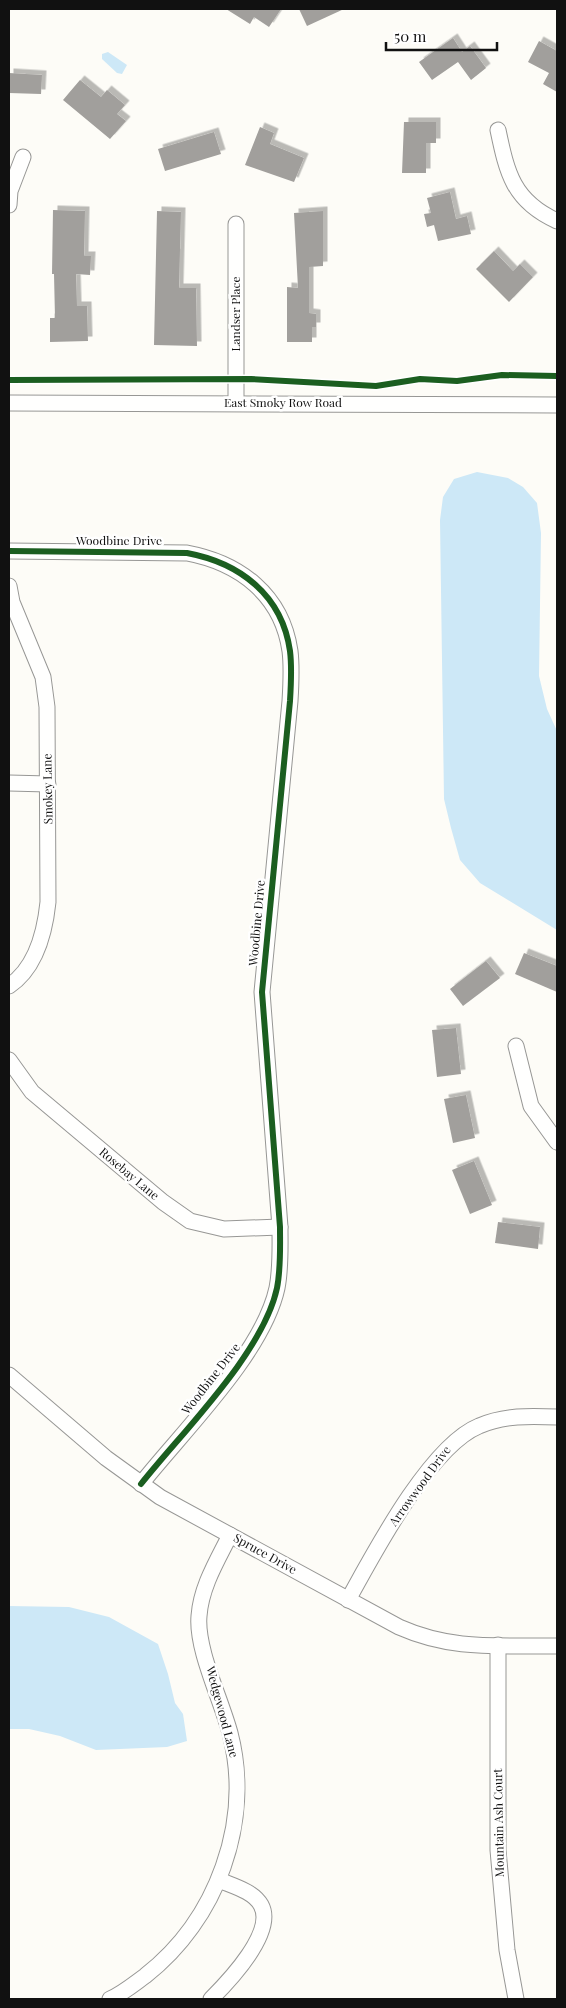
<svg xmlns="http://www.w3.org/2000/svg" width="566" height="2008" font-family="'Playfair Display',serif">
<defs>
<filter id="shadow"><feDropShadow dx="4.5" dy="-4.5" stdDeviation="0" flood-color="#0004"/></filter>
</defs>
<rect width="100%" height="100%" fill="#fdfcf7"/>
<g fill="#cde8f7">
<path d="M108,52l19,13 -5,9 -5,-1 -15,-14v-5z"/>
<path d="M477,472l31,6 15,9 14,16 4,30 -2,143 8,33 10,22v199l-77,-47 -20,-23 -9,-32 -7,-29 -4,-279 3,-23 11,-18z"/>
<path d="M9,1606l60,1 40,10 49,27 10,30 7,29 8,11 4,27 -20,6 -71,3 -36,-14 -31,-7h-20z"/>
</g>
<g fill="#a19f9c" filter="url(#shadow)">
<path d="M226,9h55l-12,18 -15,-10 -4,7z"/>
<path d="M299,9h45l-37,17z"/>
<path d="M453,38l9,14 8,-6 16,22 -15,12 -13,-18 -26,18 -13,-18z"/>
<path d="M539,41l18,10v41l-14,-8 6,-11 -21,-11z"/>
<path d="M9,73l33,2 -1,19 -32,-1z"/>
<path d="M80,80l21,17 6,-7 18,15 -8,9 9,7 -16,18 -47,-39z"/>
<path d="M404,122h32v21h-10v30h-24z"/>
<path d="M260,127l14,6 -4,11 34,14 -10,24 -49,-17z"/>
<path d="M214,132l7,22 -56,17 -7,-22z"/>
<path d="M450,192l6,27 11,-3 4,18 -33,7 -4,-16 -7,2 -3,-13 7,-1 -4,-15z"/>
<path d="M53,210l32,1 -1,45h7l-1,19 -14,-1 1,32h10l1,35 -38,1v-24h5l-1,-44h-2z"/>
<path d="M157,211l24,1 -2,76h17l1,58 -43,-1z"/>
<path d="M323,211v55l-14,1v46l7,1v13h-4v15h-25v-55l11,1 -4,-75z"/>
<path d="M494,251l19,20 7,-7 13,13 -24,25 -33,-33z"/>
<path d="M524,953l33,13v26l-42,-18z"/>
<path d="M486,961l14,17 -37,28 -13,-17z"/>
<path d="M456,1028l5,46 -24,3 -5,-47z"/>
<path d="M466,1095l9,43 -22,5 -9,-44z"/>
<path d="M474,1161l18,44 -22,9 -18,-44z"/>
<path d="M498,1222l42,5 -2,22 -43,-6z"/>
</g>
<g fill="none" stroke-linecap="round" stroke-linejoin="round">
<g stroke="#979795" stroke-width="17">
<g id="minor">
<path d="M498,130c9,43 15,71 59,91"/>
<path d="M9,205l1,-14 13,-34"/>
<path d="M236,224v179"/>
<path d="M9,403l548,2"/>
<path d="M9,551l178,2c53,10 95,42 103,98 2,16 1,34 0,50l-28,291 18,235c0,20 1,41 -3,61 -14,65 -94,143 -136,196"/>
<path d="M9,586l3,16 31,75 4,30 1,195c-3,29 -12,66 -39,84"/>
<path d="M9,783l39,1"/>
<path d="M516,1046l15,60 26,36"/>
<path d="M9,1060l23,32 131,110 27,19 34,8 56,-2"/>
<path d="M9,1375l97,83 54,39 239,130c54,24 100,18 158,19"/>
<path d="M348,1600c26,-47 82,-154 131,-174 25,-11 51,-10 78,-9"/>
<path d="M498,1645v205l9,100 9,49"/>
<path d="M110,1999c12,-5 24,-15 35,-23 72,-56 108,-154 85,-243 -9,-34 -34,-84 -31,-117 2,-29 18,-55 31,-81"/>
<path d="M211,1999c18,-18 65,-67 50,-94 -8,-14 -28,-19 -42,-25"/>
</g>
</g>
<use href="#minor" stroke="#fffffe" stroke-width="15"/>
<g stroke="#fff" stroke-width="9">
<g id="cycleway">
<path d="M9,380l242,-1 125,7 44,-7 37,2 45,-6 55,1"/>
<path d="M9,551l178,2c53,10 95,42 103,98 2,16 1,34 0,50l-28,291 18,235c0,20 1,41 -3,61 -14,65 -94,143 -136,196"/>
</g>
</g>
<use href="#cycleway" stroke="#1b5e20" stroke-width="6"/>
</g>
<g text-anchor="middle" stroke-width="5" stroke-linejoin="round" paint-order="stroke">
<g font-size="12" fill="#111" stroke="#fff">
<text transform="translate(236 314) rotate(-90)" y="4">Landser Place</text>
<text x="283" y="407">East Smoky Row Road</text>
<text x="119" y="545">Woodbine Drive</text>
<text transform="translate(48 789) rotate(-91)" y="4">Smokey Lane</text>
<text transform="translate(257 923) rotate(-85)" y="4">Woodbine Drive</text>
<text transform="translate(129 1174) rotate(40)" y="4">Rosebay Lane</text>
<text transform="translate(211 1379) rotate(-52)" y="4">Woodbine Drive</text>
<text transform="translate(420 1486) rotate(-54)" y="4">Arrowwood Drive</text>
<text transform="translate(265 1554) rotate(29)" y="4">Spruce Drive</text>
<text transform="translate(222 1712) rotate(75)" y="4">Wedgewood Lane</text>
<text transform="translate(499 1823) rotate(-91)" y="4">Mountain Ash Court</text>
</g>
</g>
<rect width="566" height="2008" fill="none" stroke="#111111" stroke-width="20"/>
<path d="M386 42v8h111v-8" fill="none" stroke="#111111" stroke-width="2.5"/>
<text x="394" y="42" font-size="15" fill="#111111" stroke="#ffffff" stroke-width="4" paint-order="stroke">50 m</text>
</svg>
